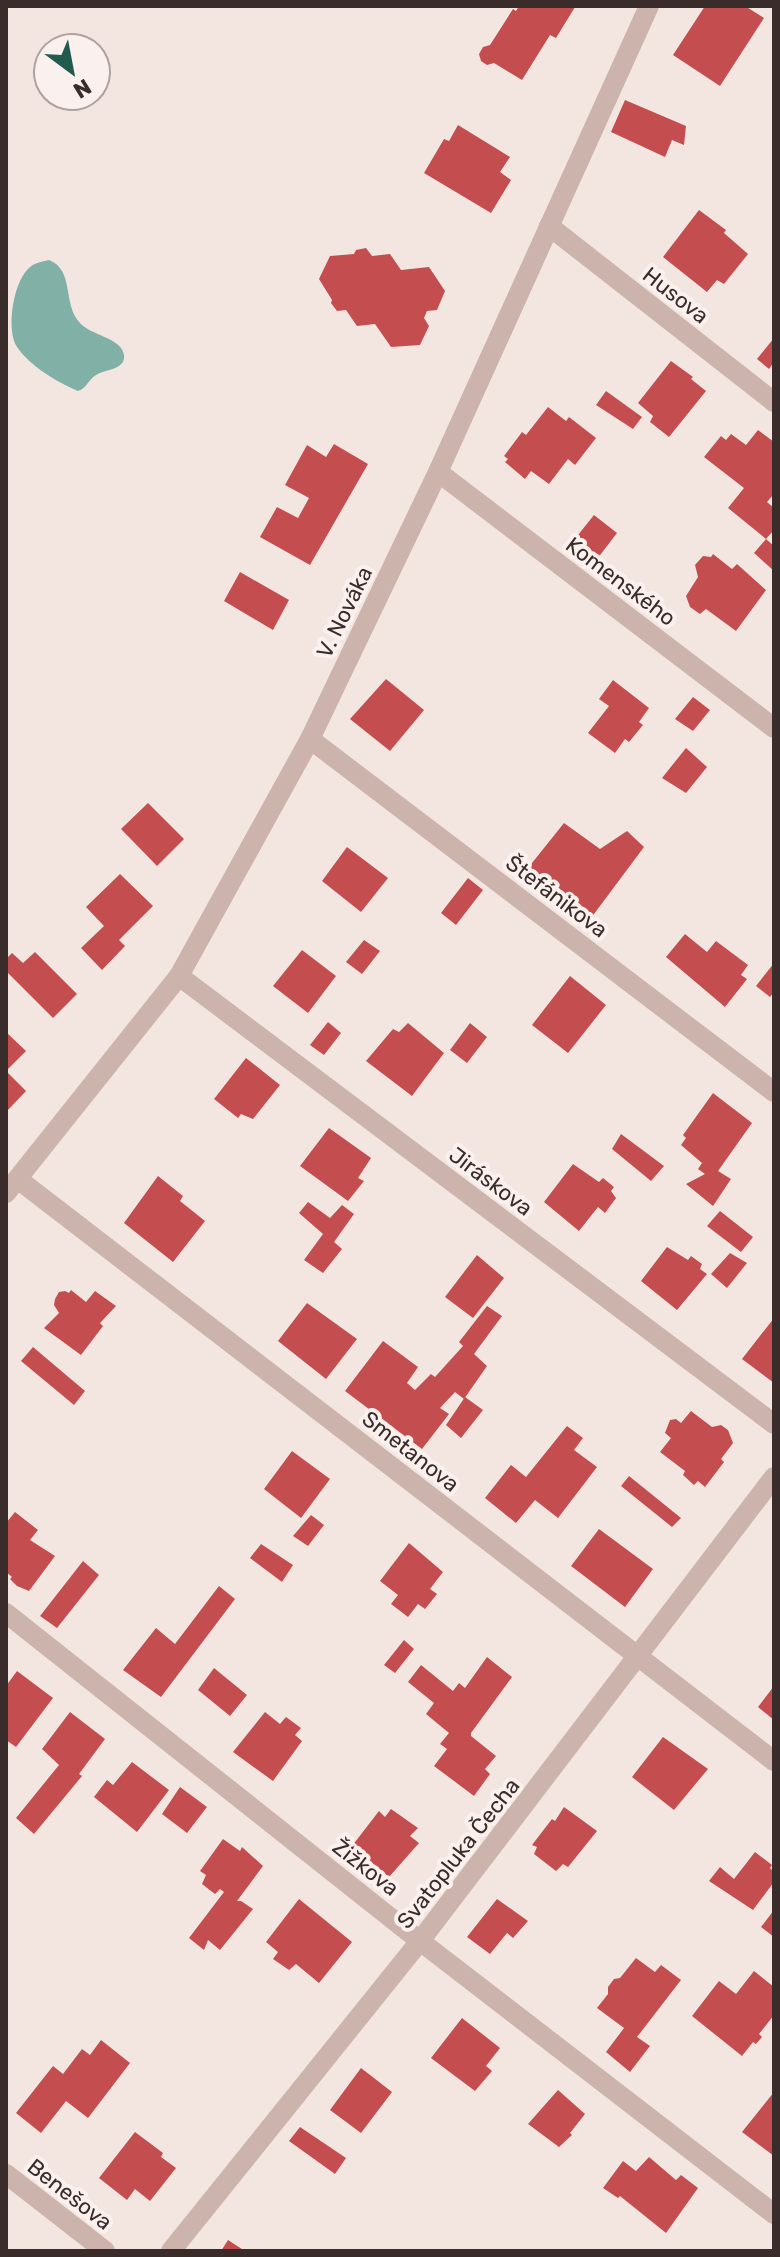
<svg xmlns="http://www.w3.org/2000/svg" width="780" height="2257" font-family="Rubik,sans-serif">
<rect width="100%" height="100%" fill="#f3e6e1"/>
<path fill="#80b0a6" d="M49,260c26,10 13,44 31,63 10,12 42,15 44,32 2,15 -19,14 -28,20 -8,5 -9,13 -18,16 -21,-9 -48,-25 -61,-44 -11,-17 -4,-62 10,-77 6,-7 13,-8 22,-10z"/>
<g fill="#c44e4f">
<path d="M519,6l56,1 -19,31 -6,-3 -28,45 -28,-17 -7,2 -6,-4 -2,-7 4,-7 7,-2 23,-36 3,2z"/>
<path d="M705,6h40l19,12 -44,68 -47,-31z"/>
<path d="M625,100l61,26 -2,19 -12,-5 -7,17 -54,-25z"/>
<path d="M458,125l52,32 -10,15 11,8 -20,33 -67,-40 20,-34 5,2z"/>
<path d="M699,210l27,20 -2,3 24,21 -24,30 -7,-4 -10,12 -44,-35z"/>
<path d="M366,248l6,8 18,-2 11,16 28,-3 16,24 -8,19 -10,1 -3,7 5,8 -9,19 -29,2 -16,-23 -18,2 -11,-16 -9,1 -6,-8 1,-3 -13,-21 11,-23 24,-2 2,-4z"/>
<path d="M774,338v24l-5,7 -12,-10z"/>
<path d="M671,361l22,16 -2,2 15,12 -37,46 -19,-15 3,-6 -15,-13z"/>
<path d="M606,391l36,26 -9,12 -37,-24z"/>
<path d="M548,407l18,14 3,-4 27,21 -21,27 -7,-6 -19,25 -18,-13 -6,8 -20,-17 3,-3 -4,-3 18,-24 4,3z"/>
<path d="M758,430l16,12v52l-7,8 7,6v22l-8,9 -38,-31 16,-20 -40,-31 17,-21 5,4 5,-6 15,11z"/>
<path d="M334,444l34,20 -58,101 -50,-28 17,-30 21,11 11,-20 -24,-13 22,-40 19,12z"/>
<path d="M594,515l23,18 -23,30 -24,-18z"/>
<path d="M766,539l8,7v25l-20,-18z"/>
<path d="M713,554l19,15 5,-5 29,26 -30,41 -30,-22 -6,5 -10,-7 -4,-11 12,-19 -3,-12 8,-9 8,1z"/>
<path d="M240,572l49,28 -16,30 -49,-29z"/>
<path d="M386,679l38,31 -34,41 -40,-32z"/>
<path d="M613,680l36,28 -10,14 4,3 -14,17 -4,-3 -10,14 -27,-20 21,-27 -10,-7z"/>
<path d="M693,697l17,13 -17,21 -18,-12z"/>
<path d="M686,748l21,19 -21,26 -24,-15z"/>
<path d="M148,803l36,36 -27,27 -36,-37z"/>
<path d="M564,823l36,26 27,-18 17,16 -53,71 -63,-50z"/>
<path d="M347,847l41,31 -27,34 -39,-31z"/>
<path d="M120,874l33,32 -34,34 6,6 -23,24 -21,-22 23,-22 -18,-19z"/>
<path d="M468,878l15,12 -27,35 -15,-12z"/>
<path d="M685,934l22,18 9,-11 32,24 -7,10 6,4 -22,28 -59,-50z"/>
<path d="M364,940l16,11 -18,23 -16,-12z"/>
<path d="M302,950l34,26 -28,37 -35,-27z"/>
<path d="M35,952l42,42 -24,24 -47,-47v-12l6,-6 11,10z"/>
<path d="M774,963v29l-4,5 -14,-11z"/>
<path d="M570,976l36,29 -38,48 -36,-28z"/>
<path d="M328,1022l13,11 -17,22 -14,-10z"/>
<path d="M408,1023l36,30 -32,43 -46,-35 27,-32 6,3z"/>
<path d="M470,1023l17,14 -20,26 -17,-13z"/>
<path d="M6,1032l20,19 -20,20z"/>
<path d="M246,1058l34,27 -27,34 -12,-5 -3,4 -24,-19z"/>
<path d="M6,1071l20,20 -20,21z"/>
<path d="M713,1093l39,30 -34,48 13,8 -18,27 -27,-22 19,-10 -7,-5 4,-6 -21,-18 5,-7 -3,-3z"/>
<path d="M329,1128l42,30 -13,20 6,3 -16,20 -48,-35z"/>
<path d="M621,1134l43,32 -13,15 -39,-32z"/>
<path d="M573,1164l26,18 4,-4 11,9 -3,4 5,7 -11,15 -7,-6 -19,24 -35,-29z"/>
<path d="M158,1176l25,20 -3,5 25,20 -32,41 -49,-39z"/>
<path d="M308,1202l22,16 12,-13 12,9 -20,28 8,7 -19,24 -19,-13 19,-26 -24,-21z"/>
<path d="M720,1211l33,26 -12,15 -34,-26z"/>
<path d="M667,1247l21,13 3,-4 11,8 -2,5 7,5 -30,36 -36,-29z"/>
<path d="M730,1253l17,10 -20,25 -16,-14z"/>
<path d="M477,1255l27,23 -31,40 -28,-21z"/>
<path d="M71,1290l15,12 9,-11 21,15 -16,17 3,3 -22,29 -37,-27 15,-15 -5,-8 1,-6 4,-7 6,-1 4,2z"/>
<path d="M307,1303l50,36 -31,40 -48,-38z"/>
<path d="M487,1306l15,10 -28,38 13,12 -23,33 -9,-7 -15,16 9,6 -27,35 -77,-58 38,-50 35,26 -11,16 8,7 16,-16 4,3 28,-31 -4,-4z"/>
<path d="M774,1318v65l-32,-24z"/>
<path d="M33,1347l52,44 -11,14 -53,-44z"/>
<path d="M465,1397l18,13 -22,28 -15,-13z"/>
<path d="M691,1411l21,16 9,-2 7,5 5,13 -12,16 3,3 -19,25 -7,-6 -4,4 -11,-10 2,-4 -25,-19 11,-14 -6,-5 5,-13 6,-1 5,4z"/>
<path d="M567,1426l16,12 -9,12 23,17 -39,51 -23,-18 -19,23 -31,-25 26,-33 15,12z"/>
<path d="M292,1451l38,28 -29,39 -37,-29z"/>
<path d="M629,1476l52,42 -9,9 -51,-41z"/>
<path d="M15,1512l23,18 -8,10 25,16 -26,35 -12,-5 -7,-7 2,-2 -6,-5v-49z"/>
<path d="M311,1515l13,10 -16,21 -15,-10z"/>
<path d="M599,1529l54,40 -28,38 -54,-41z"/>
<path d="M409,1543l34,29 -13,17 7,5 -12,15 -7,-5 -10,13 -17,-13 7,-9 -18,-14z"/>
<path d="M261,1544l32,21 -11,17 -32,-24z"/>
<path d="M83,1561l16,14 -42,53 -17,-12z"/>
<path d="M219,1586l16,13 -74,98 -38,-27 33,-42 19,16z"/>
<path d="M404,1640l10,9 -19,24 -11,-8z"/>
<path d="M487,1657l25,20 -41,56v3l25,20 -11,13 5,5 -16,22 -40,-30 13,-17 -7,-5 9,-11 -23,-19 8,-11 -26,-21 13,-17 32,26 6,-8 6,5z"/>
<path d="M214,1668l33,27 -17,21 -32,-26z"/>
<path d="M17,1671l36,27 -37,49 -10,-7v-54z"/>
<path d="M774,1686v34l-16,-13z"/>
<path d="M70,1712l35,27 -26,35 3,2 -48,58 -18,-16 43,-53 -17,-16z"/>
<path d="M265,1712l15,12 6,-7 15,11 -6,7 7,6 -29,40 -40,-29z"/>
<path d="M663,1737l45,32 -34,41 -42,-33z"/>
<path d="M132,1762l37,28 -32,42 -43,-35 13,-17 6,5z"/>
<path d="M180,1787l27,20 -20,26 -25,-19z"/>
<path d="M564,1807l33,24 -29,36 -5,-3 -7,7 -22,-17 3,-7 -5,-2 20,-26 3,2z"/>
<path d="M391,1809l27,19 -8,8 9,7 -30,34 -37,-31 27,-35 6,6z"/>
<path d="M223,1839l17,12 2,-4 21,19 -26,35h4l12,8 -33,41 -12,-10 -4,10 -15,-12 35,-46 -4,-3 -5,5 -13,-10 4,-9 -6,-4z"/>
<path d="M755,1852l17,13 -2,3 4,4v10l-21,28 -44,-29 11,-14 14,12z"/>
<path d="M299,1899l53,43 -33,41 -23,-19 -7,6 -16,-11 5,-7 -12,-10z"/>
<path d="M497,1899l31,22 -15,17 -6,-5 -17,21 -23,-17z"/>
<path d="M774,1910v27l-13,-10z"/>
<path d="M636,1958l19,14 6,-7 20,15 -44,57 13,9 -20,26 -24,-20 18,-24 -27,-20 11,-14v-7l6,-8 6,-1z"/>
<path d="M754,1971l20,16v28l-15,19 3,3 -6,7 -3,-2 -11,14 -50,-40 27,-35 17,13z"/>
<path d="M462,2018l38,30 -14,18 6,5 -17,20 -44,-33z"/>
<path d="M101,2040l29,23 -42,55 -22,-17 -25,32 -25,-20 37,-47 10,8 19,-25 8,6z"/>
<path d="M361,2068l31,24 -31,41 -31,-23z"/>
<path d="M558,2090l27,24 -15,19 2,2 -13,12 -31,-23z"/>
<path d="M774,2092v64l-32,-24z"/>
<path d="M300,2127l46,31 -11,16 -46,-33z"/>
<path d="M135,2132l28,21 -2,4 15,11 -26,33 -15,-12 -8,11 -28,-22z"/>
<path d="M649,2157l27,23 5,-5 17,13 -32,45 -46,-37 -2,2 -15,-10 20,-27 13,10z"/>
<path d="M228,2240l17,11h-24z"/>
</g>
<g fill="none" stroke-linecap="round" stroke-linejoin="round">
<g stroke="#ccb3ac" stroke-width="20">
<path d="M549,226l225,176"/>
<path d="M438,472l336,256"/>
<path d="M310,739l464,353"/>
<path d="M179,976l595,448"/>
<path d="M19,1180l755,581"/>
<path d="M6,1193l173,-217 131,-237 128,-267 211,-466"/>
<path d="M6,1613l414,328 354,273"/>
<path d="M6,2174l99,77"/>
<path d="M171,2251l249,-310 354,-464"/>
</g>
</g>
<g text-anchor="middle" stroke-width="8" stroke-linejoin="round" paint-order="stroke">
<g font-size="22" fill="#3a2c2b" stroke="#faf1ee">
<text transform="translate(676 295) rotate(38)" y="8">Husova</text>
<text transform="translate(621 581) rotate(37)" y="8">Komenského</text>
<text transform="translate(344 612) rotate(-64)" y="8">V. Nováka</text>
<text transform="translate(557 896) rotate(37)" y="8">Štefánikova</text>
<text transform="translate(491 1181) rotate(37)" y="8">Jiráskova</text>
<text transform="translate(411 1451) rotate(38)" y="8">Smetanova</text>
<text transform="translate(458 1853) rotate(-52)" y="8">Svatopluka Čecha</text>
<text transform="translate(366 1867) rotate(38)" y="8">Žižkova</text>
<text transform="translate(70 2194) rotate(38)" y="8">Benešova</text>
</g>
</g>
<rect width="780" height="2257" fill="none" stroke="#3a2c2b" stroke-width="16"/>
<g transform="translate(72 72) rotate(148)"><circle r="38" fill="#faf1ee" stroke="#ada2a0" stroke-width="2"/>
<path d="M0-6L14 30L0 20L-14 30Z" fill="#215b50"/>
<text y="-12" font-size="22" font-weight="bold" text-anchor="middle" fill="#3a2c2b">N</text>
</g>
</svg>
